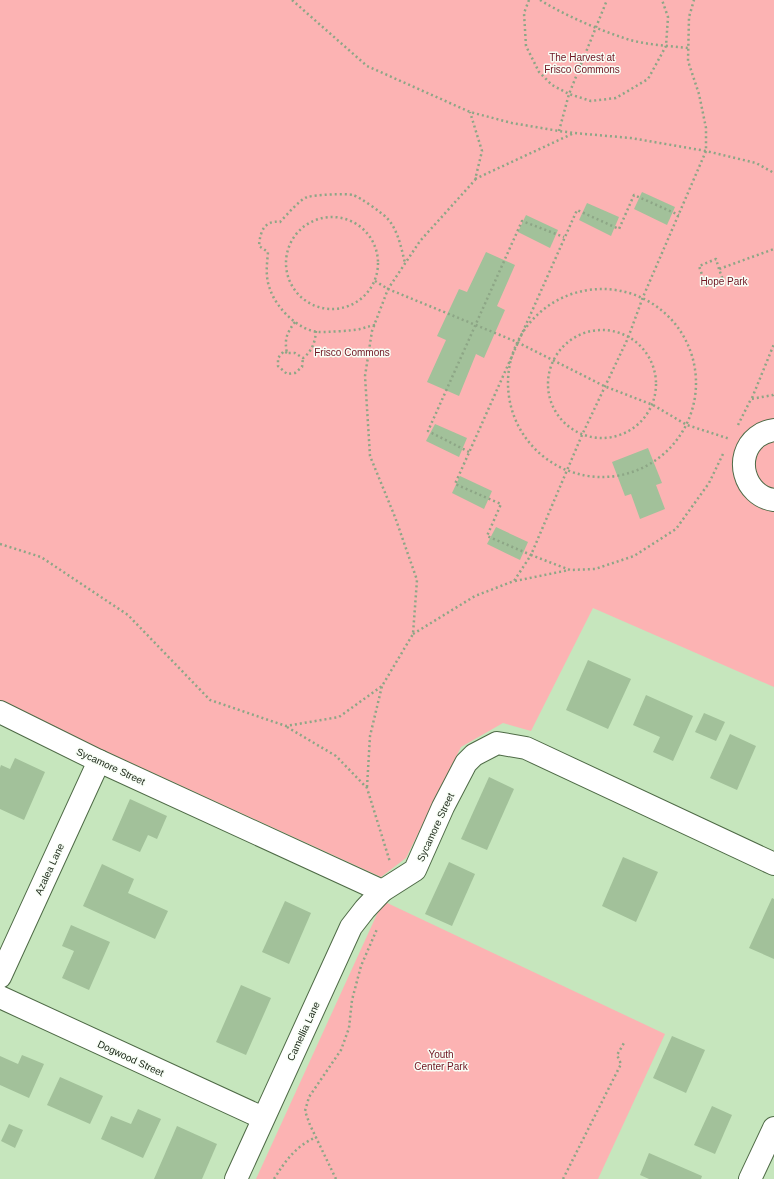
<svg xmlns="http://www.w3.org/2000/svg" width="774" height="1179" font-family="Helvetica,sans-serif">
<rect width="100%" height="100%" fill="#c6e6bd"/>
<g fill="#fcb3b3">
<path d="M0,0h774v687l-181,-79 -62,123 -28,-8 -42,24 -55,111 -25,19 -381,-174z"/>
<path d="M383,901l282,133 -67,145h-342z"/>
</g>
<g fill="#a2c19a">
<path d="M642,192l33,15 -8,18 -33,-16z"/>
<path d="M587,203l32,14 -8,19 -32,-16z"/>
<path d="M526,215l32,15 -8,18 -32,-16z"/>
<path d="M486,252l29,13 -18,41 8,4 -21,48 -8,-4 -17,42 -32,-14 19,-42 -9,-4 22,-47 8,3z"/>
<path d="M435,424l32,14 -8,19 -33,-16z"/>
<path d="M648,448l14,35 -6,2 9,24 -25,10 -9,-25 -6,2 -13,-34z"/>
<path d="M460,476l32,15 -8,18 -32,-16z"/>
<path d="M496,527l32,15 -8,18 -33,-16z"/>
<path d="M588,660l43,19 -23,50 -42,-19z"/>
<path d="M646,695l47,21 -20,45 -20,-9 7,-15 -27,-12z"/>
<path d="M704,713l21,9 -9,19 -21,-9z"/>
<path d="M730,734l26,12 -19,44 -27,-12z"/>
<path d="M15,758l30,14 -21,48 -24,-11v-41l1,-3 9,4z"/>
<path d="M489,777l25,12 -27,61 -26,-11z"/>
<path d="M130,799l37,17 -10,23 -9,-4 -8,17 -28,-12z"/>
<path d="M623,857l35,15 -22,50 -34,-16z"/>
<path d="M449,862l26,12 -23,52 -27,-12z"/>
<path d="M102,864l32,15 -6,14 40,18 -13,28 -72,-33z"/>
<path d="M772,898l2,1v60l-25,-11z"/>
<path d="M285,901l26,12 -22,51 -27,-12z"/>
<path d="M71,925l39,17 -21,48 -27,-12 12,-27 -12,-5z"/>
<path d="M241,985l30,13 -25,57 -30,-13z"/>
<path d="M672,1036l33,14 -19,43 -33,-15z"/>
<path d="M22,1055l22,9 -15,34 -29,-13v-29l18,8z"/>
<path d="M60,1077l43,19 -13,28 -43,-19z"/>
<path d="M712,1106l20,9 -17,39 -21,-9z"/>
<path d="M138,1109l23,10 -18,39 -42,-19 10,-23 20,8z"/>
<path d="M9,1124l14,6 -8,18 -14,-7z"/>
<path d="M177,1126l40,18 -15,35h-48z"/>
<path d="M649,1153l53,23 -1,3h-52l-9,-4z"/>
</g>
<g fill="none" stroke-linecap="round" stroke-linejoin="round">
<g stroke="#4e6a46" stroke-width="24">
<g id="street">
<path d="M774,430c-6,1 -12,3 -17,7 -24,19 -13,59 17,63"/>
<path d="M0,712l99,49 283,130 33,-21 28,-63 23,-44 8,-8 23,-12 29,5 248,116"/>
<path d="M0,977l99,-216"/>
<path d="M0,997l263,121"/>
<path d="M236,1179l115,-252 14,-18 17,-18"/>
<path d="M750,1179l24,-51"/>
</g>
</g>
<g stroke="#8da686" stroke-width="2.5" stroke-dasharray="2 3" stroke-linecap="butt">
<path d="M292,0l75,66 103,46 42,11 47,8 15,2 57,5 75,13v-23l-7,-34 -11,-33 1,-44 5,-17"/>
<path d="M529,0l-5,13 2,33 13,26 13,13 17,9 22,7 25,-3 32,-19 18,-33 2,-29 -6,-17"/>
<path d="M540,0c28,17 59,30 90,40 19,5 39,6 58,8"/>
<path d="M559,131l10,-37 38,-94"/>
<path d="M475,179l99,-46"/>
<circle cx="332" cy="263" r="46"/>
<path d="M719,269l-3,-10 -17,7 7,20 17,-6 -4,-11 55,-20"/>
<path d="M375,281l13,8 129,53 87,44 49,19 34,20 43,14"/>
<circle cx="602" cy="383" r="94"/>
<path d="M295,322c-8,11 -11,17 -8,31h8l8,5c9,-7 12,-15 13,-27"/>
<path d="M375,325c-6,1 -10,3 -15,4 -9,2 -31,3 -41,3 -20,-1 -43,-24 -49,-43 -5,-12 -3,-25 -2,-37l-9,-6c1,-14 5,-26 21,-24 7,-7 18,-21 27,-25 7,-2 39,-4 46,-2 7,2 29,18 34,23 11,12 14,29 18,45"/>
<circle cx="602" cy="384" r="54"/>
<path d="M287,353l-3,-2 -6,7v8l9,8 8,-1 7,-6 1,-9"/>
<path d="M752,398l22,-54"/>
<path d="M738,425l13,-26 22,-4 1,-1"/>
<path d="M469,452l-41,-21 94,-210 42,16"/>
<path d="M723,454l-14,29 -33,46 -42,27 -39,13 -25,1 -39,-15 51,-120 46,-97 15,-41 63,-146 50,12 18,10"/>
<path d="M0,544l41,13 87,58 82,85 76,26 53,-9 43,-31 31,-52 4,-54 -22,-63 -25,-61 -5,-80 7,-45 16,-42 32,-48 55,-61 7,-29 -12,-39"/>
<path d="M515,581l54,-11"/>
<path d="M413,634l62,-38 39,-15 17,-26 -44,-19 14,-32 -46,-20 122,-274 42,19 15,-34 45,20"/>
<path d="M287,727l49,29 31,32 23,74"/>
<path d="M367,787l3,-51 12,-50"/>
<path d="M274,1179c12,-19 21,-32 42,-42"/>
<path d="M336,1179l-26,-54 -5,-14 4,-14 32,-47 8,-22 3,-28 9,-34 16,-37"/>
<path d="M563,1179l58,-115 -4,-9 7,-12"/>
</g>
<use href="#street" stroke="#fff" stroke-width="22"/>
</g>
<g text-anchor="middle" stroke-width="3" stroke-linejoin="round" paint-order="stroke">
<g font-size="10" fill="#6e1421" stroke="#f8fef6">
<text x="582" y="61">The Harvest at<tspan x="582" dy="12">Frisco Commons</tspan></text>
<text x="724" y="285">Hope Park</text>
<text x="352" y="356">Frisco Commons</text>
<text x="441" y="1058">Youth<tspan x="441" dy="12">Center Park</tspan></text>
</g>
<g font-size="10" fill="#202c1d" stroke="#f8fef6">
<text transform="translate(111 766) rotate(25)" y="4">Sycamore Street</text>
<text transform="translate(435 827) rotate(-65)" y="4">Sycamore Street</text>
<text transform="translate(49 869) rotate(-65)" y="4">Azalea Lane</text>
<text transform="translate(303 1031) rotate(-65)" y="4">Camellia Lane</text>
<text transform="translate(131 1058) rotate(25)" y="4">Dogwood Street</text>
</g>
</g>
</svg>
